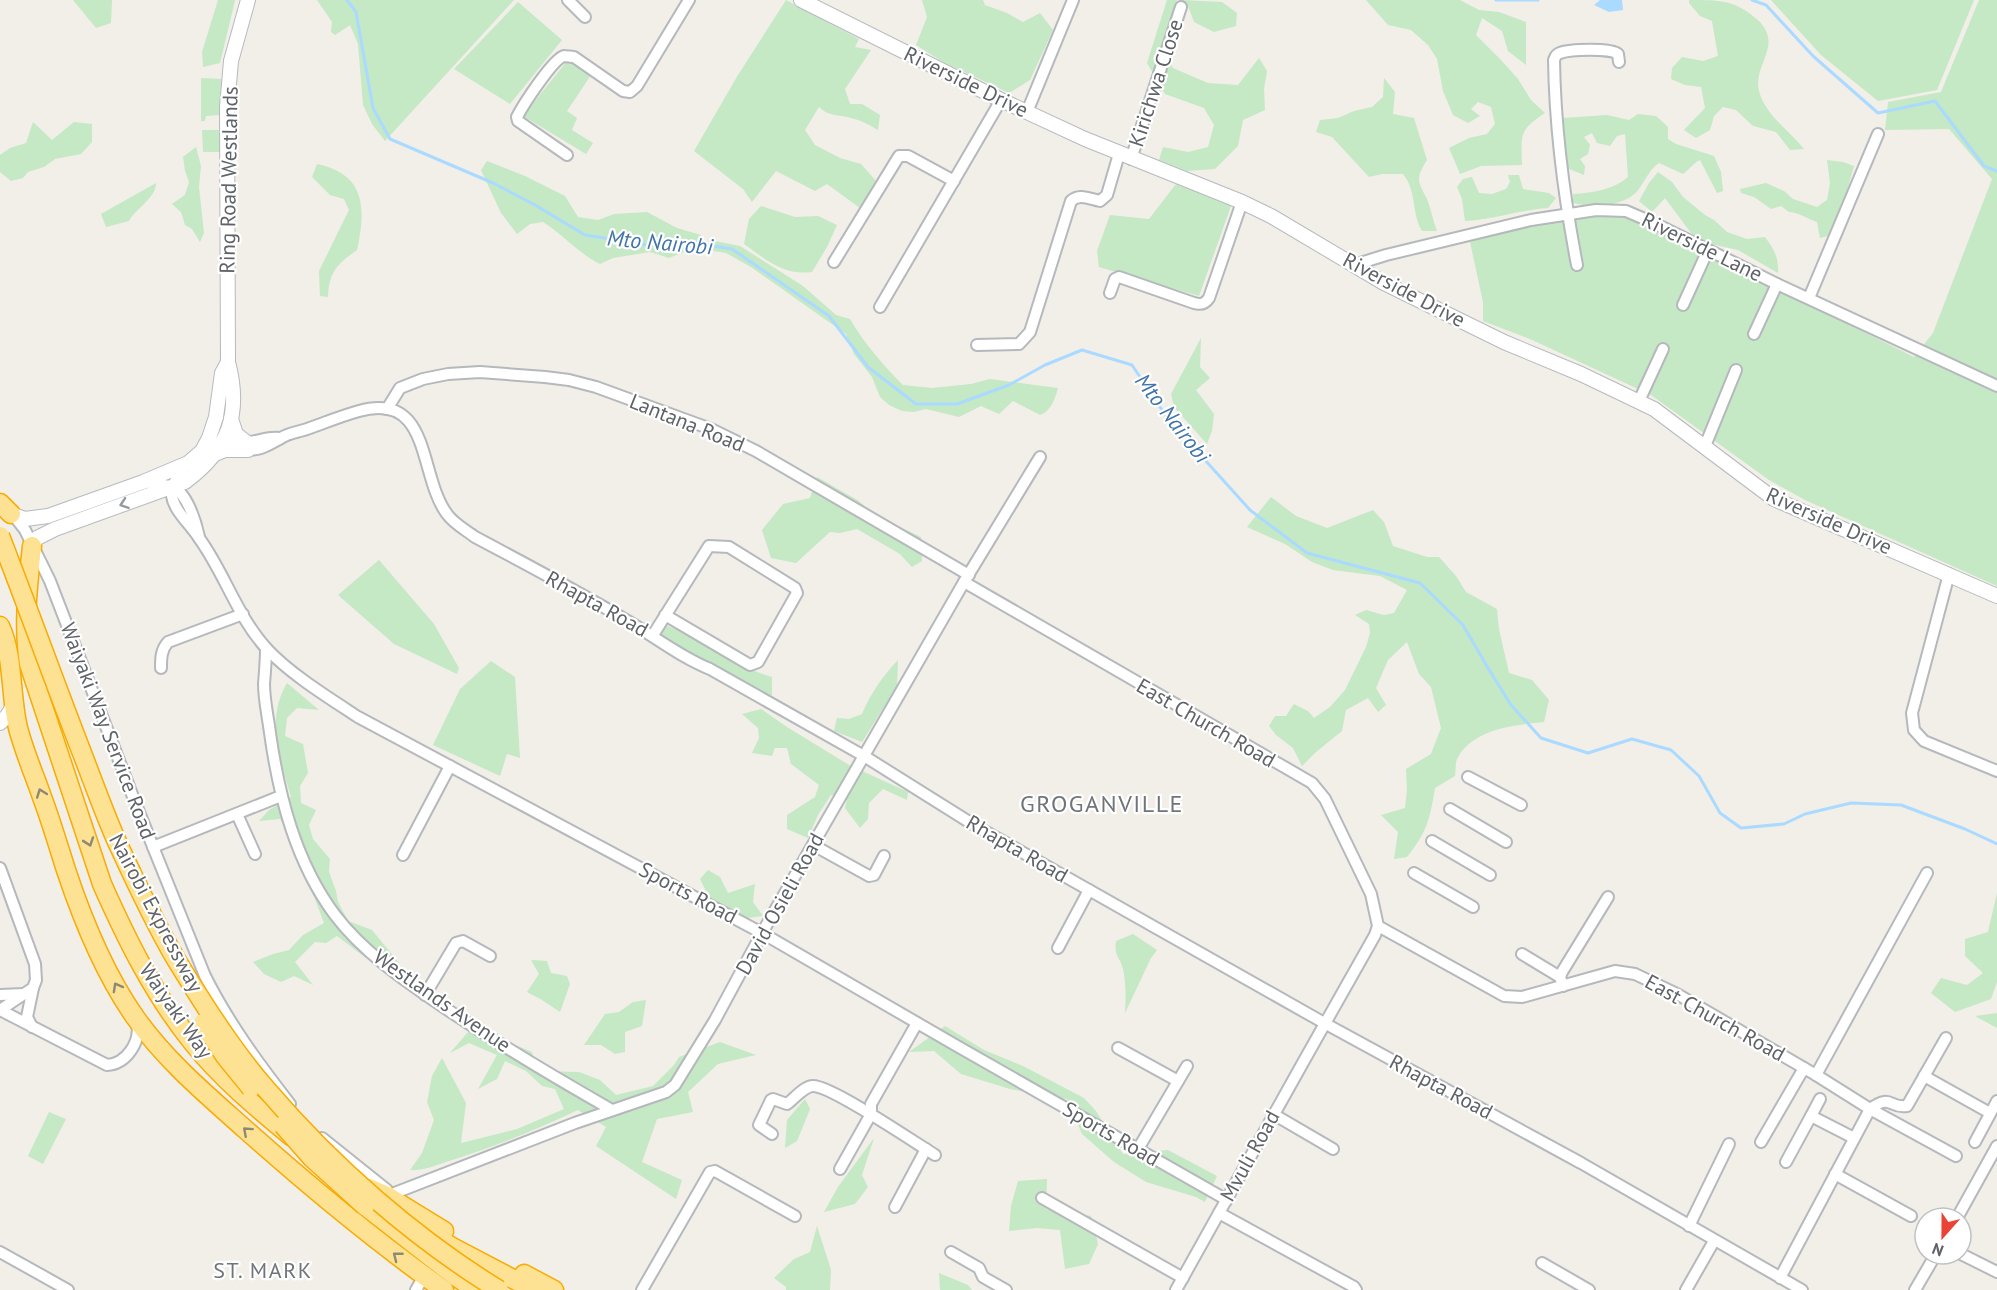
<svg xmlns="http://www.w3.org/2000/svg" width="1997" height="1290" font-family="'PT Sans',sans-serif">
<rect width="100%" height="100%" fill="#f1efe8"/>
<g fill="#c5e8c5">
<path d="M73,0h39l-1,23 -15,5z"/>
<path d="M218,0h17l-2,9 -13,54 -17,4 -1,-15z"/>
<path d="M317,0h197l-129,141 -13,-17 -9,-19 -5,-61 -8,-19 -15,10 -4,-3 1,-10z"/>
<path d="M786,0l73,39 -4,8 16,3 -26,39 5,15h12l18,11 -2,15c-9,-5 -17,-10 -27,-12 -14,-4 -21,-1 -32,-11l-14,23 10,15 25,13 21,6 16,18 -17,26 -33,-24 -12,7 -39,-20 -24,31 -9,-13 -49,-38 44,-76z"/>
<path d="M922,0h61l2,5 22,8 16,9 17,-9 13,17 -23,50 -21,13 -66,-31 -27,-17 11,-28z"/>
<path d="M1167,0h10l-16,49 12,19 35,15 30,2 21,-27 8,13 -3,18 1,21 -22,10 -5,26 -23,23 -28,2 -28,-11 4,-13 25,5 20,-5 6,-22 -10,-17 -39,-14 -18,-31z"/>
<path d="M1182,0l40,2 15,11 -1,13 -22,6 -20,-10 -6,-16z"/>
<path d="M1366,0h94l19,10 20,2 27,10v43l-18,-14 -6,-20 -20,-13 -6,17 24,24 18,20 13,21 14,13c-26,17 -24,21 -23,52l-41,1 -21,8 -11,-26 20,-10 18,-4 8,-10 -4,-17 -13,-5 -7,7 9,7 -12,7 -15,-8 -10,-24 -6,-32 -9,-14 -17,-15 -23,-5z"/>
<path d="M1689,0c33,0 47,0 71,22 6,7 10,15 8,25 -3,16 -13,27 -9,44 6,24 30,39 45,58l-14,1 -14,-18 -23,-6 -17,-16 -13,-3 -9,9 -4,14 -14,8 -12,-8 21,-22 -4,-21 -16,-2 -14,-6 1,-11 10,-11 21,4 15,-5 -6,-35 -12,-5 -11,-13z"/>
<path d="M1771,0h203l-37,90 -59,11 -57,-46z"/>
<path d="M1979,0h18v586l-192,-86 -36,-20 -118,-85 -121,-56 -47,-18v-19l-13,-60 35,-11 72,-15 49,-1 76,36 212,106 19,-24 59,-154 -43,-50 -64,1 3,-28 53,-10z"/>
<path d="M518,2l44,38 -52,64 -56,-35z"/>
<path d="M567,61l24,14 -24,36 10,7 -5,12 21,13 -7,11 -63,-38z"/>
<path d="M201,78l20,1 -1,36 -14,1 -1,5h-4z"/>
<path d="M1384,78l11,14 -2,22 21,4 13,42c-12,19 -9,21 0,39 4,10 6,22 10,32h-15c-11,-19 -5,-40 -19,-57h-21l-13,3 -37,-40 -16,-5 4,-12 18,-2 16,-7 18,-4 11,-10z"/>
<path d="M1638,114l18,2 12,11v12l8,5 38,12 7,16 2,19 -6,2 -17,-33c-7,3 -11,10 -17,14l-24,-11c-10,7 -13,16 -20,26 -13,18 -46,19 -66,14v-9c19,-1 40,-4 55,-17l-3,-43 -8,2 -7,10 -13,-3 -5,-10 -8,4 6,8 -2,9 -8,5 5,7 -1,9 -17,-7 -6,-41 2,-9 44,-3 22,5z"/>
<path d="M33,122l19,18 22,-18 18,2v18l-11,12 -26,5 -11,8 -16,5 -5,6 -12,3 -11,-9v-17l10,-7 16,-5z"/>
<path d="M202,130h18v22h-17z"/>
<path d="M196,147l5,19 -2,21 5,46 -4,9 -8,-13 -7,-4 -4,-13 -9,-8 13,-9 4,-13 -4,-11 -2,-14z"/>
<path d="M1827,160l16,2 11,4 -15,53 -11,17 -8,2 -3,-16c-9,-3 -19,-10 -28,-10l-8,-6 -10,3 -17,-12 -13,-4 -1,-4 26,-6 18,8 9,8 24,8 10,-7 3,-17z"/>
<path d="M487,161l38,15 40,20 13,21 20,3 16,-6 33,-2 30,16 24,7 2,15 -19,2 -15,6 -19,-6 -37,6 -13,6c-19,-9 -38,-30 -57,-42l-13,2 -13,10 -16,-21 -20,-43z"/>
<path d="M317,164c49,10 49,45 40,86 -20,14 -28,22 -29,47l-8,-1 -1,-25 30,-61 -5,-11 -14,-4 -18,-18z"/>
<path d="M1658,172l14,10 11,15 22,18 9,5 13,12 20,7 18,-2c9,12 14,21 13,36l-40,-23 -27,-6 -20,-11 -26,-35 -13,14 -13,-11 10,-18z"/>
<path d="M1508,175h11l4,14 26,4 7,5 -8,10c-29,2 -55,12 -83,13l-3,-22 -5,-12 6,-8 9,-2 7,16 13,1 14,-5 4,-7z"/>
<path d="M156,183c0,15 -20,25 -27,38l-23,6 -5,-13z"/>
<path d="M1176,184l55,22 -32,90 -100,-29 -2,-16 13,-36 39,4z"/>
<path d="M761,206l34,11 23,-1 19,9 -10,22 -15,25c-28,4 -47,-13 -68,-28l5,-25z"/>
<path d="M710,240l30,6 63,40 33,29 14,4c14,24 33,46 53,66l29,3 39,-4 19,-5 68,9c-3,11 -7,23 -18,27l-27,-14 -14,13 -18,-8 -22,11 -33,-8 -12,3 -12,-1 -13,-6 -9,-8 -8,-20 -18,-23 -8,-20 -95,-67 -25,-14 -18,-3z"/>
<path d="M1201,338l-1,29 10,11 -14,12 18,24 -2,17 -5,13 -33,-37 -3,-13z"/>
<path d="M817,477l42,24 15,14 47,22 1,24 -10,6 -12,-13 -43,-25 -17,4 -10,-1 -34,31 -25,-5 -9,-28 21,-26 27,-6z"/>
<path d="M1271,497l25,19 31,12 46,-18 11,12 9,24 34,11h12l17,19 10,16 31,17 2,20 10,44 23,7 17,20 -5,22c-29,3 -69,6 -86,35 -3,4 -2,13 -3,19l-20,12c-5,31 -8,44 -28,69l-13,2 4,-27 -17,-17 24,-7 2,-18 -1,-21 25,-15 10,-26 -10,-41 -12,-13 -12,-32 -19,18 -12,28 10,17 -8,7 -10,-14 -22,12 -4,21 -26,21 -14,14 -9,-18 -17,-13 -7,-9 6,-10h11l8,-12 14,7 6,7 16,-11 15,-17 21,-43 4,-14 -1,-9 -14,-9 11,-5 18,5 10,-2 13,-23 -27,-14 -47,-6 -21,-8 -27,-18 -38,-17z"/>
<path d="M379,560l55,64 25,44 -2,6 -63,-30 -56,-49z"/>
<path d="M665,625c37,14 68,41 107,52v18l-32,-2 -74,-41 -9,-7z"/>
<path d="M898,660l-1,26 -35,56 -28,-11 3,-13 12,1 13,-5c9,-21 20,-37 36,-54z"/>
<path d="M491,661l24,16 5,81 -13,-4 -7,22 -67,-31 27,-56z"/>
<path d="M287,683l32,27 -22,-2 -10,10 -2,18 18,8 5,29 -8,13 1,17 15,7 -7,15 4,14 17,20 -1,13 7,19 2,11 10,19 24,9 28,34 -34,-6 -29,-22 -11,7 -11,-1 -20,20 18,23 -19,-9 -13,6 -17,-8 -11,-12 20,-8 16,-4 14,-15 21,-12 -9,-24 -14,-28 -11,-35 -10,-17 -21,2 10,-11 22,-13c-11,-38 -26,-77 -4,-114z"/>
<path d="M761,709l26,18 62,38 59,27 -1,8 -24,-11 -14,14 -1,16 -8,9 -15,-20 2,-9 -16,-4 -13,20 -10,23 -21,-9v-14l28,-18 4,-12 -28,-21 -4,-16h-12l-3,8 -20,-3 7,-15 -1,-10 -16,-14z"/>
<path d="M708,870l12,7 8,16 27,-9 -2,18 10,14 -39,5 -25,-13 8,-15 -7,-14z"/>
<path d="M1997,893v89l-6,17 -36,13 -24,-19 10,-15 26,7 16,-12 -18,-17v-17l23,-7z"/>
<path d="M1133,934l24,16 -6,8 -26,55c1,-15 1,-29 -2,-44 -3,-13 -9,-12 -7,-28z"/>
<path d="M531,960l16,1 4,12 16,3 3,8 -10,28 -18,-12 -15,-8 12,-18z"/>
<path d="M646,1000l-4,26 -17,6v20l-10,2 -14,-9h-17l21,-31 14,-2 14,-10z"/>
<path d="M1997,1013v15l-22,-12z"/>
<path d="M945,1026l39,24 39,16 61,32 12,13 27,43 45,-4 49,26 -12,26 -9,-5 -50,-15 -32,-20 -32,-28 -15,-35 -57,-10 -49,-15 -27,-23 -25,1z"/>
<path d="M468,1032l50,14 14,6 5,19 42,1 21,8 16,15 37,-9 21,-21 5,-8 41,-15 36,13 -38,9 -30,28 5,20 -36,7 -15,43 40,18 -6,19 -80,-53 10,-19 -28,-17c-43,20 -86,38 -132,52 -12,4 -24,9 -36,8l12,-17 12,-33 -7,-18 5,-26 10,-18 24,45 -5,40 56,-14 47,-20 -9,-20 -13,-3 -16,-15 -21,-10 -8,18 -19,10 19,-34 -28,-12 -19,10z"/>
<path d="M805,1099l5,10 -13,32 -12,7 2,-28z"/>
<path d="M49,1112l17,7 -23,45 -15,-8z"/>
<path d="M874,1138l-12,37 6,12 -13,17 -31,8 14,-25z"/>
<path d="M1047,1179l-1,30 45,7 7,28 -9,20 -24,5 -5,-39 -23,-2 -28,3 2,-25 7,-25z"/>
<path d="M817,1226l14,44 -1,20h-44v-3l-12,-9 20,-19 16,-7z"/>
<path d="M939,1273l29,12 4,5h-32z"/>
</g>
<path fill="#aadaff" d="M1600,0h22l1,10 -14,2 -15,-7z"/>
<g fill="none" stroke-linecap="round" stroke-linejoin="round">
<g stroke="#aadaff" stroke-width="3">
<path d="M347,0l9,12 17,96 17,31 103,44 42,22 50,30 63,10 42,-3 42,7 97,67 39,51 48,37h41l52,-19 36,-20 37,-15 50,15 36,54 82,91 57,43 113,30 43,42 25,43 23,37 30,33 47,15 44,-14 39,11 28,26 21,37 21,15 43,-4 21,-10 46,-11 50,2 64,24 32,15"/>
<path d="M1496,0h42"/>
<path d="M1752,0l14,5 47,51 65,57 57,-12 49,65 13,5"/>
</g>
<g stroke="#b5b8bc" stroke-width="14">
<g id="street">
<path d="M568,0l17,17"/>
<path d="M1027,112l46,-112"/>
<path d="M567,155l-49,-34 -1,-4c6,-12 36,-58 47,-61 2,0 8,1 10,1l49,34 7,1 7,-6 52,-86"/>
<path d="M1131,159l50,-152"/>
<path d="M834,262l65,-106h9l46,25"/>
<path d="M1354,265l32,-10 145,-35 65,-10 30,1 28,12 123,61 220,102"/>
<path d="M1577,265c-13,-68 -22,-136 -23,-205 2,-4 1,-5 6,-7 10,-4 51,-5 58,1l1,8"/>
<path d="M1110,293l5,-14 4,-2 75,26c7,2 11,1 15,-5l33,-96"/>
<path d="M1809,298l69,-164"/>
<path d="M1683,305l25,-55"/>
<path d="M880,307l121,-207"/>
<path d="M1754,334l23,-50"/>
<path d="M977,345l42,-1 11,-12 41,-131c8,-8 19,-2 29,0l7,-6 12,-41"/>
<path d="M1639,401l24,-52"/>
<path d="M387,409l13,-21 23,-9 25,-5 32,-2 65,5 24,3 27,7 115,42 45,22 213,124"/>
<path d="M218,443c11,-4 20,0 31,-1 11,-1 20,-6 31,-4"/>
<path d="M1705,446l31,-76"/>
<path d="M243,449c16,3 25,-4 38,-11 7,-5 18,-6 26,-9 17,-6 34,-13 52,-18 73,-20 59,64 88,103 7,10 19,16 28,23 51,27 102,54 151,83 28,16 54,37 84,49l154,87 110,69 352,199 255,139 221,127"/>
<path d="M188,463c-7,9 -18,21 -16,33 2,15 19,29 27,42 25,34 38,78 67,110 24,26 63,50 92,69l404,216 195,113 270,154"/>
<path d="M143,482c10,1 20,2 29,5 15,5 24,36 27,50"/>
<path d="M14,516l11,14 25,51 85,221 70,174c23,46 53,87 85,128"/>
<path d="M1949,574l-37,139 2,17 10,11 73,30"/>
<path d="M964,582l348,201 13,16 46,95 7,32 -3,9c-67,118 -133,236 -199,355"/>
<path d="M653,635l56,-89 20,1 66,41 2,5 -39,69 -8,3 -85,-50"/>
<path d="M266,648c0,12 -1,24 -2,36 0,16 4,33 6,49 9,64 26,130 65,182 28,37 69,65 107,91 55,37 112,71 170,104"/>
<path d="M161,668c0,-10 0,-18 7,-26l75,-28"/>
<path d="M1468,777l53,28"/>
<path d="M1450,809l56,33"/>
<path d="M237,814l18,40"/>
<path d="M1432,841l58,34"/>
<path d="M813,845l56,31 5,-1 10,-19"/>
<path d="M153,847l128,-51"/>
<path d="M403,855l47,-89"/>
<path d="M0,868l35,96 1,16 -3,8 -33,22"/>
<path d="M1414,873l59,34"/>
<path d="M1378,926l126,70 18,1 93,-26 20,3 42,20 139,81 54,34 -90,169"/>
<path d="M1058,948l31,-58"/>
<path d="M1522,954l38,23"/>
<path d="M1563,986l-3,-9 2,-5 46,-75"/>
<path d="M0,995l24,-1"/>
<path d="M425,995l31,-52 7,-2 27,15"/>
<path d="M0,1010l107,55c19,-1 34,-23 30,-41"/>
<path d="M32,1027l-5,-10 6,-29"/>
<path d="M1946,1038l-39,68c-18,3 -15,-13 -37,3l86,47"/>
<path d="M1118,1048l60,33"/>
<path d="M1816,1075l111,-202"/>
<path d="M1924,1076l66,37"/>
<path d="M1273,1114l60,35"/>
<path d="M1811,1116l9,-17"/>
<path d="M772,1134l-13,-9 12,-25 2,-1 14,5c7,-5 17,-18 26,-18 19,0 101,56 122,69"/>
<path d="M322,1138l65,52"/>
<path d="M1761,1142l43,-74"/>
<path d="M1975,1142l22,-41"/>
<path d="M1138,1149l49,-83"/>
<path d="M1786,1162l25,-46 43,22"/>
<path d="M840,1169l31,-55v-10l46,-81"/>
<path d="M1835,1174l76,42"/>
<path d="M387,1196l188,-73 91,-31 9,-7 40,-65 47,-87 202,-351 76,-125"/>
<path d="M1042,1198l141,80"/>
<path d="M895,1207l31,-58"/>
<path d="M1219,1213l135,74 2,3"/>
<path d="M1957,1218l40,-72"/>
<path d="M1689,1226l40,-82"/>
<path d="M0,1252l68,38"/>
<path d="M951,1252l28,16 4,9 23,13"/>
<path d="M1961,1254l36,18"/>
<path d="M1542,1263l47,27"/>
<path d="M416,1290l8,-14"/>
<path d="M642,1290l68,-118 5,-1 80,45"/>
<path d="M1686,1290l28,-49"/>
<path d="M1915,1290l21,-36"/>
</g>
</g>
<g stroke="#b6babf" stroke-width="16">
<g id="secondary">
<path d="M801,0l200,100 84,39 157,63 29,14 113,67 120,59 77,32 73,35 120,90 223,97"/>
<path d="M231,419l5,15 10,8"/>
<path d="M215,454l10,-4h23"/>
<path d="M11,514l14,5 23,-3 95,-34 45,-19 14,-12 7,-13 7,-21 6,-44 6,-11"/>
<path d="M32,546l5,-8 18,-9 130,-47c43,-32 57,-67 43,-120l-1,-255 4,-46 17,-61"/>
<path d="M0,723l7,-7 6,-10"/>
</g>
</g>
<g stroke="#f9ab00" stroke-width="21">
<g id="highway">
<path d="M0,503l11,11"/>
<path d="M32,546c-4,39 -9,79 -3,118l73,220c25,56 52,111 91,159 28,35 65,66 99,94"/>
<path d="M0,626c14,31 10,69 18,102 6,23 16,46 24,69 9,24 16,48 24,73 17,51 38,103 69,147 31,44 72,78 111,113 64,57 129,111 198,160"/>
<path d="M361,1189l8,-1 18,8 57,35"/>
<path d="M365,1206l90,70 21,14"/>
<path d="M425,1231l29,17 80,42"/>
<path d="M524,1274l30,16"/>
</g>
</g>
<use href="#street" stroke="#fff" stroke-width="10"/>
<use href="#secondary" stroke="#fff" stroke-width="14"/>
<use href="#highway" stroke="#fde293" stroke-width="18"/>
<g stroke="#f9ab00" stroke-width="21" stroke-linecap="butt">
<g id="highway-bridge">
<path d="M0,536c28,72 54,145 82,217 12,31 23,62 36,91 18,39 37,80 59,117 27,44 56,90 90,129 65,76 147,148 232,200"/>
<path d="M203,1023l22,33 26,32"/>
<path d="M283,1125l29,33 53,48"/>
</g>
</g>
<use href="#highway-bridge" stroke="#fde293" stroke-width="18"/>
</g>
<defs><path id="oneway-chevron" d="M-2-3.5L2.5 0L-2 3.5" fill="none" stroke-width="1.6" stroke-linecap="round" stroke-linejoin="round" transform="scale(1.5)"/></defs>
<use stroke="#979a9d" href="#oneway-chevron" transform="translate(124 504) rotate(161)"/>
<g stroke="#8e8975">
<use href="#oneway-chevron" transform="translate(41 793) rotate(-110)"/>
<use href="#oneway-chevron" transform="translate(89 842) rotate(71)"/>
<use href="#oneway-chevron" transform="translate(117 987) rotate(-119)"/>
<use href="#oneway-chevron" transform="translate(247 1131) rotate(-138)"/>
<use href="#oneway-chevron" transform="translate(397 1256) rotate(-142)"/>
</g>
<g text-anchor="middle" stroke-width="4.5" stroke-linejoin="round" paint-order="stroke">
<g font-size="21" fill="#5f6368" stroke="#fff">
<text transform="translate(966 82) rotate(26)" y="7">Riverside Drive</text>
<text transform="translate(1156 83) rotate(-72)" y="7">Kirichwa Close</text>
<text transform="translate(229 180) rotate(-89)" y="7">Ring Road Westlands</text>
<text transform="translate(1702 247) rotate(26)" y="7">Riverside Lane</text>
<text transform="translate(1404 290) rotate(28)" y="7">Riverside Drive</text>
<text transform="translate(687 423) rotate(22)" y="7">Lantana Road</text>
<text transform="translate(1829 521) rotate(24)" y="7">Riverside Drive</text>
<text transform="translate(597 604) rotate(29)" y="7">Rhapta Road</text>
<text transform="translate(1206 723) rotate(30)" y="7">East Church Road</text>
<text transform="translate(108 731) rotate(69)" y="7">Waiyaki Way Service Road</text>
<text transform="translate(1017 849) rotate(30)" y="7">Rhapta Road</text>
<text transform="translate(688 893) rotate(28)" y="7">Sports Road</text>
<text transform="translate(780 904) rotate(-61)" y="7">David Osieli Road</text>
<text transform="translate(156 913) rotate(62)" y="7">Nairobi Expressway</text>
<text transform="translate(442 1001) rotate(35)" y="7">Westlands Avenue</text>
<text transform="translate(176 1011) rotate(55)" y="7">Waiyaki Way</text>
<text transform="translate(1715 1018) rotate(29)" y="7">East Church Road</text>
<text transform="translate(1441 1087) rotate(28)" y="7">Rhapta Road</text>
<text transform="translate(1111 1134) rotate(30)" y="7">Sports Road</text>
<text transform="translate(1250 1156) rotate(-61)" y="7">Mvuli Road</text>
</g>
<g font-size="22" font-style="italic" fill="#4174aa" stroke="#fff">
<text transform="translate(660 242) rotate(5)" y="8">Mto Nairobi</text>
<text transform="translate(1173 418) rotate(52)" y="8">Mto Nairobi</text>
</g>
<g font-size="22" letter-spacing="1.5" fill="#70757a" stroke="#fff">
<text x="263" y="1278">ST. MARK</text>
</g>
<g font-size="24" letter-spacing="1.5" fill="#70757a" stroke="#fff">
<text x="1102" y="812">GROGANVILLE</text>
</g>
</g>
<g transform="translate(1943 1236) rotate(201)"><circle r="28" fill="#ffffff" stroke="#bfc1c3" stroke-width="1.5"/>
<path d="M0-4.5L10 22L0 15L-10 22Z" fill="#ea4335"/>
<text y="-9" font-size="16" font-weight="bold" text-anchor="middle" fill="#5f6368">N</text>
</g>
</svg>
